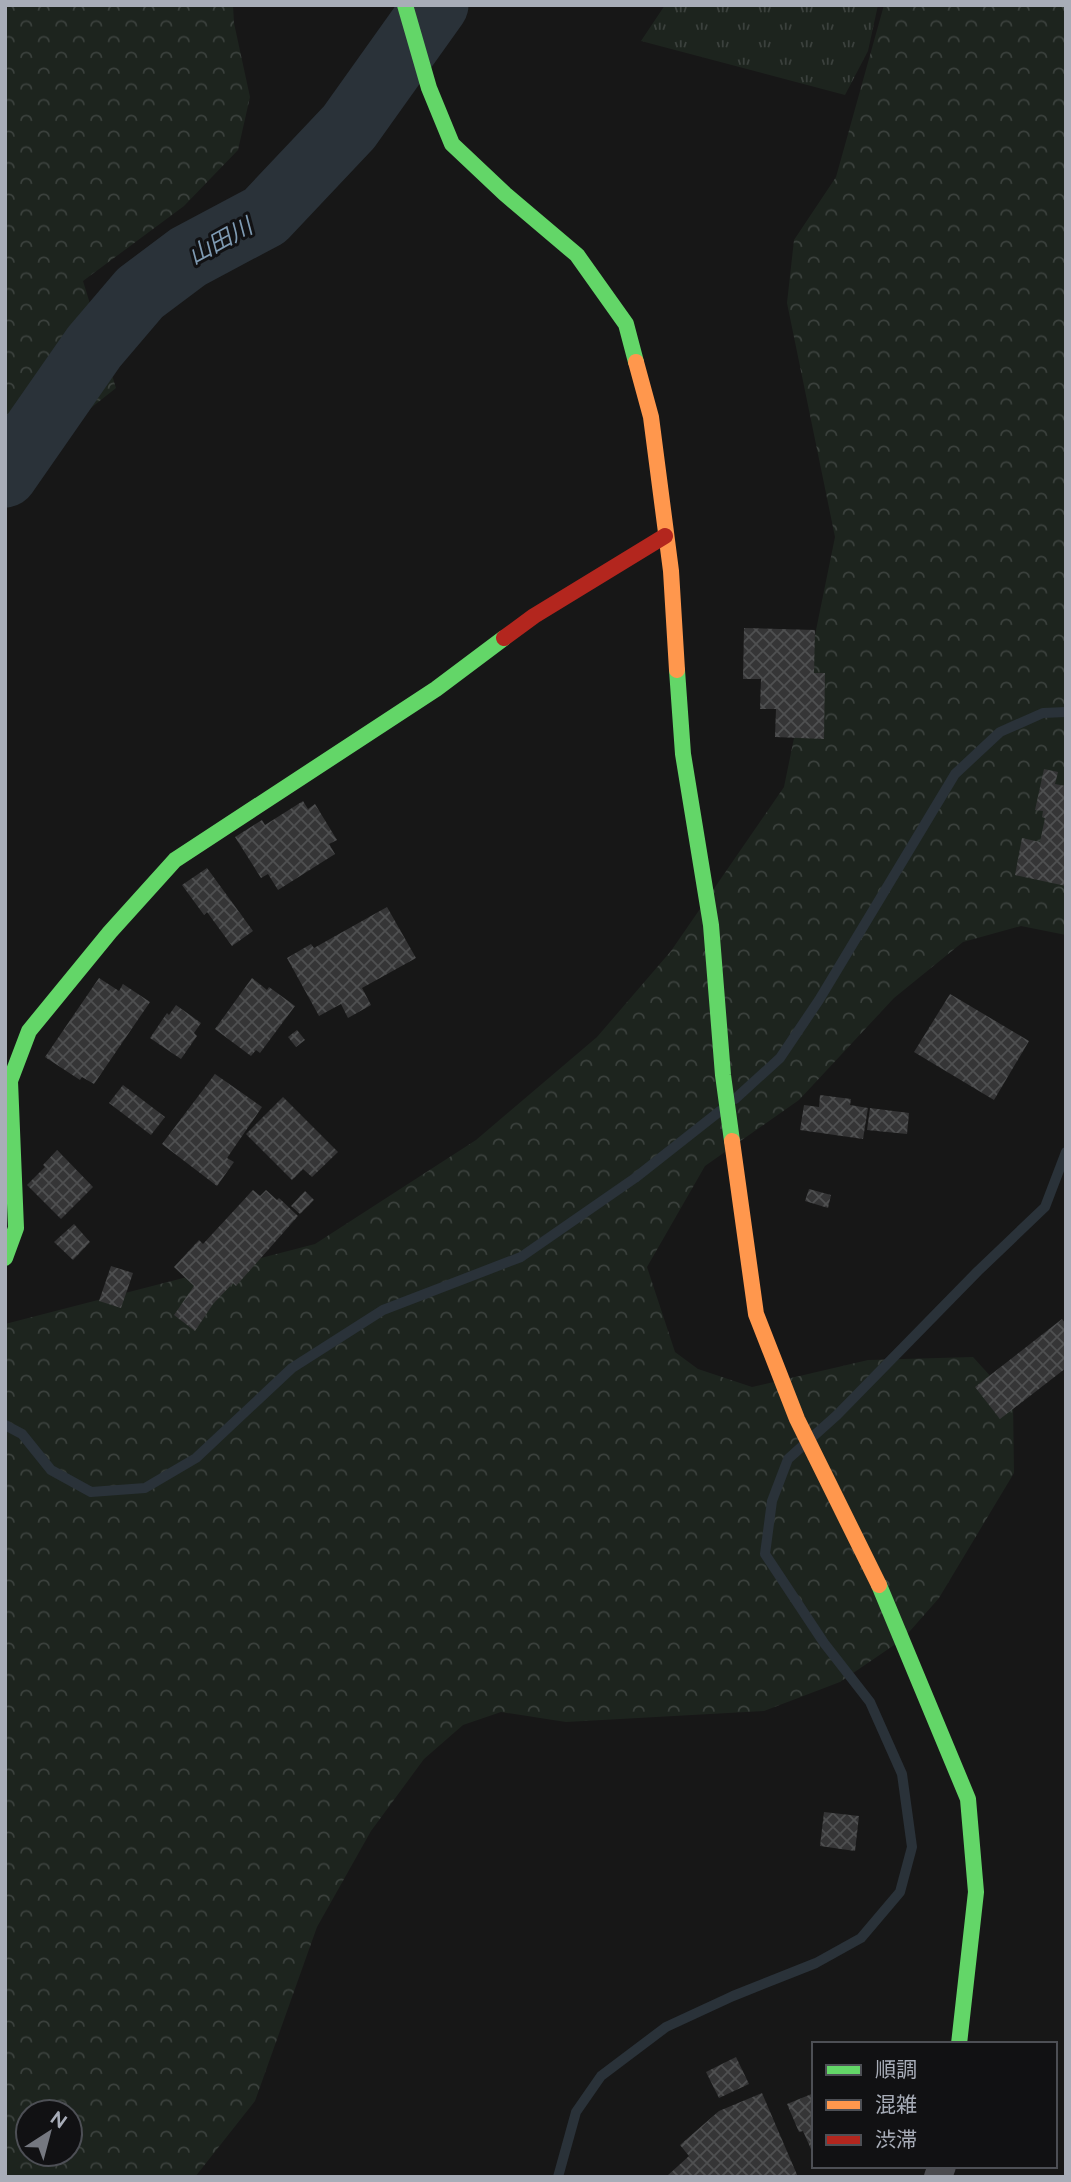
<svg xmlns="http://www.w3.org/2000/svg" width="1071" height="2182" font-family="Raleway,'Noto Sans JP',sans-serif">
<defs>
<pattern id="grass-tufts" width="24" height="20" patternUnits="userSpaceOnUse" patternTransform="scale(1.75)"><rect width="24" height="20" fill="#1d241e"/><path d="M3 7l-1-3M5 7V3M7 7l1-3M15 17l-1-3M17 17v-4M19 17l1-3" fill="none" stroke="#3b413d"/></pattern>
<pattern id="forest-crowns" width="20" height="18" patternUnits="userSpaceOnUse" patternTransform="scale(1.75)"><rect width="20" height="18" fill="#1d241e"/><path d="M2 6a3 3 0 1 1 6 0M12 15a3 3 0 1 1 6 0" fill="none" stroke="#3b413d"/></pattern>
<pattern id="building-cross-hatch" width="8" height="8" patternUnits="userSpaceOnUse" patternTransform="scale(1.75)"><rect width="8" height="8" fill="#353536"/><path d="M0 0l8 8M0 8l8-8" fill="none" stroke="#4f5051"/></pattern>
</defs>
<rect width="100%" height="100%" fill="#171717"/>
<path fill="url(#grass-tufts)" d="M665,5h213l-10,46 -23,44 -204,-54z"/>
<g fill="url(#forest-crowns)" fill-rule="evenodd">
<path d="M5,5h228l1,18 16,74 -12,53 -54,56 -101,75 33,107 -54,43 -57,-16z"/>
<path d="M884,5h182v930l-45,-9 -58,16 -69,56 -95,102 -94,66 -58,101 28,85 23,17 54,18 116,-27 105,-3 40,44 1,72 -75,125 -36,41 -63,43 -76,29 -198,11 -65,-10 -38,13 -39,34 -53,72 -54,96 -62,174 -60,76h-190v-853l310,-80 161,-104 121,-103 74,-86 113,-164 51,-250 -48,-234 7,-63 42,-63zM28,2112h42v42h-42z"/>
</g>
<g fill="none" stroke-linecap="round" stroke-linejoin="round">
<g stroke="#2a3239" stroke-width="10">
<path d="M735,1099l45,-41 39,-58 136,-226 45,-42 43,-19 23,-1"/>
<path d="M5,1425l17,9 29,36 40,22 54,-4 51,-30 96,-90 91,-58 138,-53 114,-79 85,-67"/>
<path d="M558,2177l18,-65 25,-36 65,-49 67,-31 83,-33 45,-25 39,-46 12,-45 -10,-73 -32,-72 -46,-59 -59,-89 7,-53 16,-42 49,-44 141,-144 67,-64 21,-55"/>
</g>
<path stroke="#2a3239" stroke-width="65" d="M5,475l89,-128 46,-54 48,-36 77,-41 84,-89 87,-122"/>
</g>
<g fill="url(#building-cross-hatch)">
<path d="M744,628l71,2 -1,43h11l-1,66 -49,-2 1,-28h-16l1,-30h-18z"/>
<path d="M1044,769l14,3 -3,12 11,2v100l-51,-11 7,-37 18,4 5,-24 -3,-1 1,-6 -8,-1z"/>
<path d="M303,801l5,8 7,-5 22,36 -8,4 6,10 -57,36 -10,-16 -7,4 -26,-41 27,-17 3,5z"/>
<path d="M207,868l46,63 -21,15 -25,-34 -3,3 -22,-30z"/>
<path d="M387,907l29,51 -54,30 9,17 -23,13 -7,-14 -22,12 -32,-58 24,-14 3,4z"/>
<path d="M99,978l20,13 4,-7 27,18 -56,82 -12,-7 -2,3 -35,-23z"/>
<path d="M252,978l15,12 2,-3 26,19 -35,47 -4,-3 -5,6 -36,-27z"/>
<path d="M950,994l79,47 -35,59 -80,-48z"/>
<path d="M176,1005l25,18 -7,10 3,3 -16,23 -31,-21 17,-25 2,2z"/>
<path d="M297,1030l8,10 -9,7 -8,-10z"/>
<path d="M215,1074l47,33 -35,51 7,4 -17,24 -55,-42z"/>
<path d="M123,1085l42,32 -14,18 -42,-32z"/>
<path d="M820,1095l31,4 -1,6 18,3 -5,31 -63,-9 4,-25 15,2z"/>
<path d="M283,1097l55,55 -26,25 -9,-8 -11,11 -46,-46z"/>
<path d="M870,1108l39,5 -2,21 -40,-4z"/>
<path d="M57,1150l36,37 -32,32 -34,-34 18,-18 -2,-2z"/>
<path d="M809,1189l22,6 -3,13 -23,-7z"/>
<path d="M253,1190l7,6 6,-6 11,10 2,-2 19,18 -62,70 -3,-3 -20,21 -18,27 -21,-16 20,-29 -20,-19 25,-27 4,4z"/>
<path d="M305,1191l9,9 -14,14 -9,-8z"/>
<path d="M74,1224l16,18 -17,18 -19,-18z"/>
<path d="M111,1266l22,7 -12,35 -22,-7z"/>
<path d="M1062,1319l4,5v44l-66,51 -25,-32z"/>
<path d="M824,1812l35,4 -4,35 -35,-5z"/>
<path d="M736,2057l13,27 -30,14 -13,-26z"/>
<path d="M762,2093l36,84h-132l23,-21 -9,-11 39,-34z"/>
<path d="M814,2093v63l-11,-25 -4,1 -12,-28z"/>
</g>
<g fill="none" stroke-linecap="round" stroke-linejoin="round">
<path stroke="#4b4c50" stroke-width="28" d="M938,2177l4,-11"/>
<g stroke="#63d668" stroke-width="16">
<path d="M405,5l24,83 23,56 53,50 72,61 49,69 10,38"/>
<path d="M677,670l6,84 28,171 12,150 9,66"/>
<path d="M5,1258l11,-30 -6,-147 19,-50 81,-99 65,-72 261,-171 68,-51"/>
<path d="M879,1585l89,214 8,93 -17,152"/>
</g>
<g stroke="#ff974d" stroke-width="16">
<path d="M636,362l15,55 20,154 6,99"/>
<path d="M732,1141l24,173 41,105 82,166"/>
</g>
<path stroke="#b3261e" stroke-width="16" d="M504,638l30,-22 131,-80"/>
</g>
<g text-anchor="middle" stroke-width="6" stroke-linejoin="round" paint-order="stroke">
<g font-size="23" font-style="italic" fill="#7f9bb3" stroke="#111113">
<text transform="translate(220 241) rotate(-29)" y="8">山田川</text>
</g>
</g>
<rect width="1071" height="2182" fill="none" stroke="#a8adb8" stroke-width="14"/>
<rect x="812" y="2042" width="245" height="126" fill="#111113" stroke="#4d4f55" stroke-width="2"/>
<rect x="826" y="2065" width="35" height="10" fill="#63d668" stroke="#4d4f55" stroke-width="2"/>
<text x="875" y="2077" font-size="21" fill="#a8adb8">順調</text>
<rect x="826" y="2100" width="35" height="10" fill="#ff974d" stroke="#4d4f55" stroke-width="2"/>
<text x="875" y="2112" font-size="21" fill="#a8adb8">混雑</text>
<rect x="826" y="2135" width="35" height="10" fill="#b3261e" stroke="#4d4f55" stroke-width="2"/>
<text x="875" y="2147" font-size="21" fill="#a8adb8">渋滞</text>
<g transform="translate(49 2133) rotate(36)"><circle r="33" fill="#111113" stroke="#4d4f55" stroke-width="2"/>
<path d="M0-5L12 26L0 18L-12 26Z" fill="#757880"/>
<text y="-10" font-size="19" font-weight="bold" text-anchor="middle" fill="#a8adb8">N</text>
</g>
</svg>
